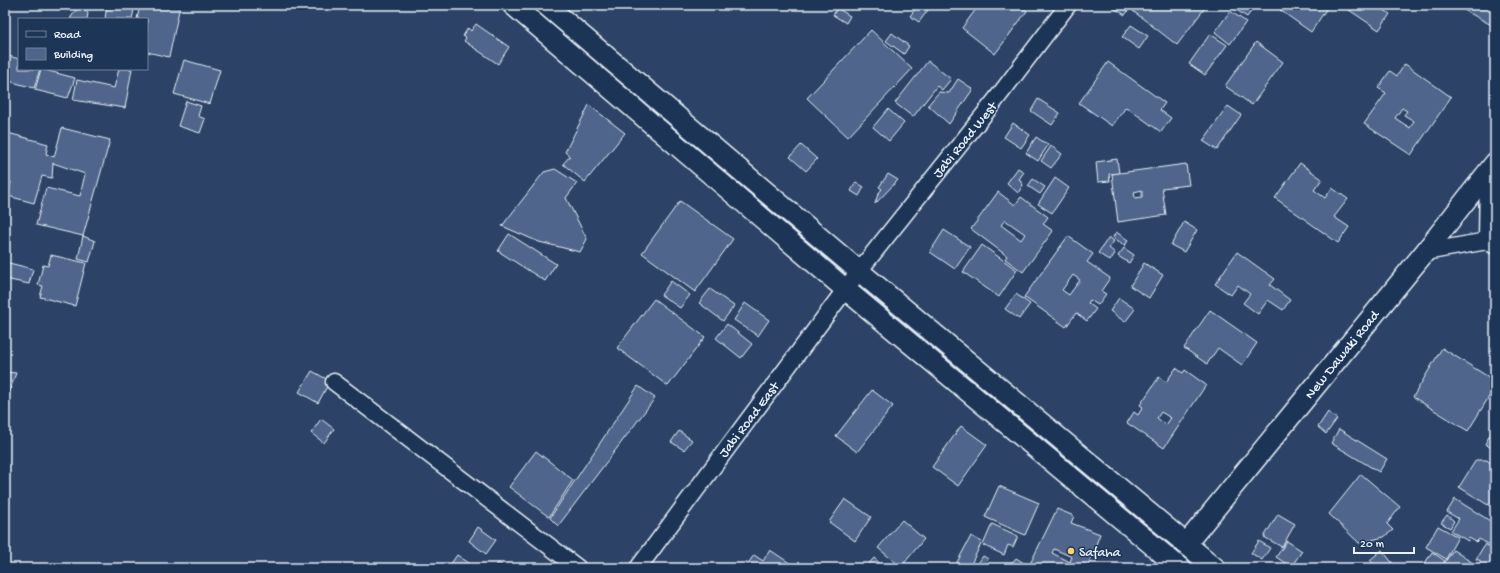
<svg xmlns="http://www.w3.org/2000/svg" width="1500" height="573" font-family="'Gochi Hand',sans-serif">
<rect width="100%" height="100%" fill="#2c4367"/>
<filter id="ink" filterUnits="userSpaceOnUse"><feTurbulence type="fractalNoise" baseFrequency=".025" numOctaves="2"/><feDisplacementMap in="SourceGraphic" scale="8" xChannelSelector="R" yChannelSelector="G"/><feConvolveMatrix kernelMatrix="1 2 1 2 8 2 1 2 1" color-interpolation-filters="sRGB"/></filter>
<g filter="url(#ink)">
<g fill="#4f658c" stroke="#e8f1f8" fill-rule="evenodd">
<path d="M79,5h7l-2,4 4,4 -1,6h-17z"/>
<path d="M107,5h28l-3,14h-27z"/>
<path d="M140,5l40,1 -11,51 -22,-5v-33h-10z"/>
<path d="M918,5h3l7,5 -9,12 -9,-6z"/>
<path d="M979,5h39l9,6 -32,43 -33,-26z"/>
<path d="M1109,5h23l-7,10z"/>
<path d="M1135,5h72l-30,40 -44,-34z"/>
<path d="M1229,5h22l3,2 -7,10z"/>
<path d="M1284,5h45l-18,27 -31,-22z"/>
<path d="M1348,5h29l13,9 -11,16 -33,-22z"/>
<path d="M1455,5h40v22z"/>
<path d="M837,8l13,8 -4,7 -13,-8z"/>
<path d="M1230,11l16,11 -16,22 -15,-12z"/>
<path d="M476,24l33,23 -11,17 -34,-23 2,-3 -3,-2 5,-8 3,3z"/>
<path d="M1131,25l17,11 -9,13 -17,-12z"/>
<path d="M871,30l41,39 -64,68 -41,-39z"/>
<path d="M892,33l17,13 -5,8 -18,-13z"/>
<path d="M1210,34l17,11 -22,30 -16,-11z"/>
<path d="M1256,42l27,20 -31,43 -27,-19z"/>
<path d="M5,55l14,4v10h21l-6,19 -29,-8z"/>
<path d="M184,60l36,10 -10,34 -36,-10z"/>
<path d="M928,61l23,18 -9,11 -5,-4 -24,31 -18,-14z"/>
<path d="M1108,62l57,41 -5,7 11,8 -10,14 -35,-25 -14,19 -33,-23z"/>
<path d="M1405,64l46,33 -40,58 -47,-31 22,-31 -8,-5 12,-17 7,5zM1402,108l5,3 -3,4 10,6 -4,7 -15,-10z"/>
<path d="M41,69l34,9 -7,20 -33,-8z"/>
<path d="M119,69h13l-7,39 -52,-8 4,-20 37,8z"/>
<path d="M958,79l15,10 -24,35 -21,-19 11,-13 10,1z"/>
<path d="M1038,99l22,14 -8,12 -21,-14z"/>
<path d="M186,101l15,5 -3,10 7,3 -5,14 -22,-7z"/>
<path d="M589,105l36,28 -40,49 -22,-18 7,-8 -5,-4z"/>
<path d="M1228,106l13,9 -24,35 -14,-9z"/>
<path d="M888,109l16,14 -15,18 -16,-14z"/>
<path d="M1013,123l17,12 -9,13 -17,-11z"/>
<path d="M62,128l48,12 -27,96 -47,-11 10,-37 34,8 5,-22 -32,-11 -1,15 -10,-2 -8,27 -26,-7 3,-14 -6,-2v-37l3,-10 40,11 -2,10 8,3z"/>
<path d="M1036,137l12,8 -10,16 -12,-8z"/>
<path d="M801,145l16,14 -11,12 -16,-14z"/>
<path d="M1051,146l11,8 -11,14 -10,-7z"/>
<path d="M1117,159l2,14 -10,1 1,7 -12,1 -2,-20z"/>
<path d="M1300,163l22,16 -8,11 11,8 7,-10 16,11 -14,18 15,10 -11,16 -63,-45z"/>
<path d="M1186,164l3,21 -27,3 4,27 -48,7 -6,-48zM1142,190v7l-7,1 -1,-6z"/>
<path d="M1018,168l6,4 -5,7 4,6 -5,8 -11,-10z"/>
<path d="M555,169l22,14 -11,15 21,41 -7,13 -41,-10 -37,-16 42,-54z"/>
<path d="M888,174l10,6 -23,24 3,-10 4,-5 -3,-2z"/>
<path d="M1055,178l14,10 -17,25 -14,-9z"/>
<path d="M1033,179l12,8 -5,7 -12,-8z"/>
<path d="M856,182l8,5 -5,9 -8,-5z"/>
<path d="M998,192l17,13 6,-8 27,20 -5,7 10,7 -30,41 -18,-13 2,-3 -36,-27zM1005,220l20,14 -4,6 -20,-15z"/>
<path d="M680,201l53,38 -38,53 -53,-39z"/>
<path d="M1184,222l13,8 -13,22 -13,-7z"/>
<path d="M944,230l26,17 -15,22 -25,-17z"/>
<path d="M1116,232l12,8 -3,6 -12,-9z"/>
<path d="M509,234l47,30 -11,17 -47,-30z"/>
<path d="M83,236l12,5 -6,21 -11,-3z"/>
<path d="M1068,236l25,18 -6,8 23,16 -9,13 5,3 -8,11 -8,-5 -2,3 8,6 -9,12 -11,-8 -10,14 -42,-30zM1073,275l7,5 -11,15 -7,-5z"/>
<path d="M1109,237l5,4 -5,7 6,5 -5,8 -12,-8z"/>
<path d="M982,245l35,25 -18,27 -36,-25z"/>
<path d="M1124,248l10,7 -5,8 -11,-7z"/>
<path d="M1237,252l38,27 -5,6 20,15 -7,10 -15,-10 -10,14 -15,-11 7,-9 -12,-9 -7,10 -16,-11z"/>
<path d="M51,255l35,8 -11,43 -35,-9 3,-11 -5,-1 5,-20 5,1z"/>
<path d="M5,262l28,7 -4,15 -24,-5z"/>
<path d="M1144,263l19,12 -14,23 -19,-12z"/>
<path d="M671,281l19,14 -10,13 -19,-13z"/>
<path d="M710,289l24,17 -11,15 -24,-18z"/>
<path d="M1016,294l14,10 -11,15 -14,-10z"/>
<path d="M1119,298l16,11 -10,13 -15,-11z"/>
<path d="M654,299l51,38 -37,49 -51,-38z"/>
<path d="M745,303l24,17 -11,16 -24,-16z"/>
<path d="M1210,310l47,33 -15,22 -24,-17 -11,16 -23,-16z"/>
<path d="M727,324l25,20 -11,14 -25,-20z"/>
<path d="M1442,348l53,33v6l-27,44 -55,-34z"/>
<path d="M1176,368l7,5 2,-3 21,15 -42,63 -37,-25 7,-11 4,3 5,-8 -3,-2 19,-28 7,5zM1161,412l10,6 -5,7 -9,-7z"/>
<path d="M312,371l18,10 -12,22 -19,-11z"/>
<path d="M5,372l11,1 -8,22 1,7 -4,17z"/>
<path d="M638,386l17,12 -97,128 -8,-8z"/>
<path d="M872,390l21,16 -36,46 -21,-16z"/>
<path d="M1328,412l9,7 -11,15 -8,-7z"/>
<path d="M321,419l13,10 -10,14 -13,-10z"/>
<path d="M961,426l26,19 -29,41 -26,-19z"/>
<path d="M1339,429l48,30 -8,13 -48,-29z"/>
<path d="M1493,429l2,1v20l-10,-6z"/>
<path d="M679,431l13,9 -8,10 -13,-8z"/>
<path d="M536,451l37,29 -24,37 -40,-30z"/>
<path d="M1476,460h11l8,8v27l-7,10 -29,-18z"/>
<path d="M1361,474l39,33 -13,17 6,6 -9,7 -25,6 -30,-29z"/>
<path d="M999,486l40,17 -14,32 -40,-18z"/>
<path d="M845,499l26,18 -16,24 -26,-19z"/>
<path d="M1455,499l40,25v12l-5,9 -11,-6 -3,3 -7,-4 -1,3 -17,-10 8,-12 -12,-7z"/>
<path d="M1057,509l17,7 -3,7 29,11 -13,34h-5l-9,-3 -1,3h-37l-6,-2zM1054,549l18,8 -2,5 -18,-9z"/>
<path d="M1278,514l17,10 -13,23 -18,-10z"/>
<path d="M1447,515l7,6 -4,7 -9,-5z"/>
<path d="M902,520l22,19 -23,28 -23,-19z"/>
<path d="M992,524l26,12 -5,11 -5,-2 -4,10 -21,-10z"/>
<path d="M1438,526l20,11 -12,22 -20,-12z"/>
<path d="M478,527l18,13 -10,14 -17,-13z"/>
<path d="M971,536l11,6 -13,26h-15z"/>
<path d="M1495,538v30h-18l4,-7 -5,-2 9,-15 5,3z"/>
<path d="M1259,541l11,7 -8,12 -11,-7z"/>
<path d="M1287,541l15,10 -11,16 -15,-10z"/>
<path d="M770,550l27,18h-52l9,-13 9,6z"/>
<path d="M1382,550l12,15 -4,3h-13l-7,-8z"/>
<path d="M1453,550l20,13 2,5h-34z"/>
<path d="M1432,552l13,9 -5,7h-18z"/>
<path d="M457,555l12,8 -4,5h-17z"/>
<path d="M983,556l5,3 -6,9h-7z"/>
<path d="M874,558l11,10h-20z"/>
<path d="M1016,558l14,9 -1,1h-20z"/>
<path d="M498,563l8,5h-11z"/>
</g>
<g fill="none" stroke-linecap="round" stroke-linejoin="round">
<g stroke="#e8f1f8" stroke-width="19">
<g id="minor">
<path d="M1488,173l-1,68 8,5"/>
<path d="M1425,252l62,-11"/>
<path d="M334,382l244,186"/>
<path d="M638,568l221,-297 135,-169 74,-97"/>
</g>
</g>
<g stroke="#e8f1f8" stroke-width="23">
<g id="tertiary">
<path d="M513,5l332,284 335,279"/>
<path d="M546,5l313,266 356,297"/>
<path d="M1186,544l239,-292 70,-89"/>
</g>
</g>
<use href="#minor" stroke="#1d3557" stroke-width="16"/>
<use href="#tertiary" stroke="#1d3557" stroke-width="20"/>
</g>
</g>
<circle fill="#ffd166" stroke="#1d3557" stroke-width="1.5" cx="1071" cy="551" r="4"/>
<g text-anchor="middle" stroke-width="3" stroke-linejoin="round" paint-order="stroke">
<g font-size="14" fill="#e8f1f8" stroke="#1d3557">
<text transform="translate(964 139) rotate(-51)" y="5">Jabi Road West</text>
<text transform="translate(1341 354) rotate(-51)" y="5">New Dawaki Road</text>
<text transform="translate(748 419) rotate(-53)" y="5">Jabi Road East</text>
</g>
<g font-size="14" fill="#e8f1f8" stroke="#1d3557" text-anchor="start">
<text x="1079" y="556">Safaha</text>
</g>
</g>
<rect width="1500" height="573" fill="none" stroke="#1d3557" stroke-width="20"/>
<rect x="10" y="10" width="1480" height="553" fill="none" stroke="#e8f1f8" stroke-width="1.5" filter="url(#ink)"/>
<rect x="18" y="18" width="130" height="52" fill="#1d3557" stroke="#6e8097"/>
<rect x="26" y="31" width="20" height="6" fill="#1d3557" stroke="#6e8097"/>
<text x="54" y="38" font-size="12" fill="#e8f1f8">Road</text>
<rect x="26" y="48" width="20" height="12" fill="#4f658c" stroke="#6e8097"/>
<text x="54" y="58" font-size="12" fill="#e8f1f8">Building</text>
<path d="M1354 547v6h60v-6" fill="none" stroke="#e8f1f8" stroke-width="2"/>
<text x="1360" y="547" font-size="12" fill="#e8f1f8" stroke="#1d3557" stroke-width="3" paint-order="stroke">20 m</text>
</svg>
